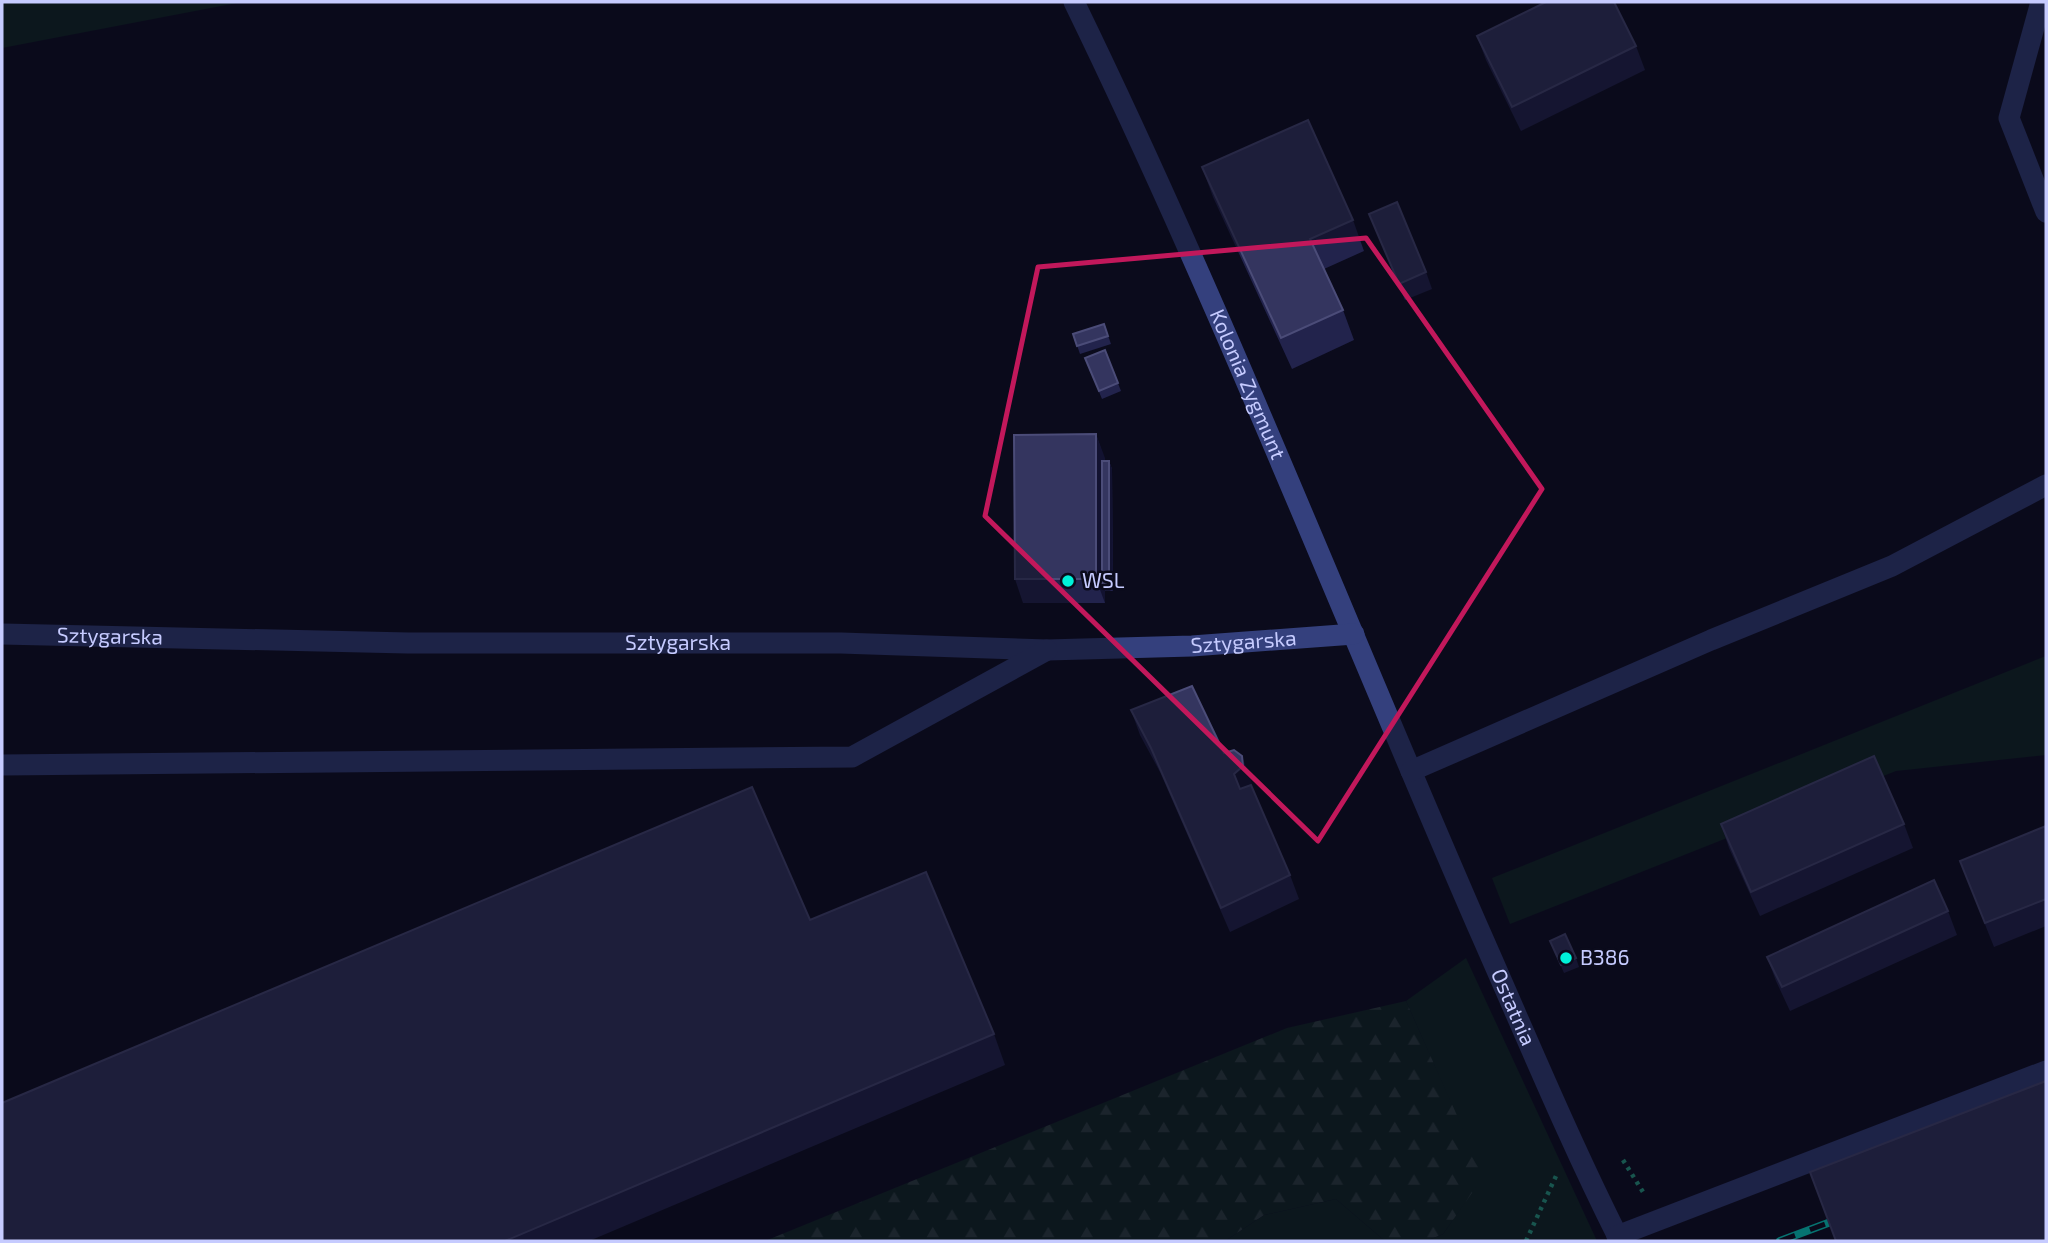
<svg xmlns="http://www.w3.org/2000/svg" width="2048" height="1243" font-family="'Exo 2',sans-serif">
<defs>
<pattern id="forest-firs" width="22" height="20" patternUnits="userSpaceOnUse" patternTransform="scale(1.75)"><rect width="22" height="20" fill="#0e2620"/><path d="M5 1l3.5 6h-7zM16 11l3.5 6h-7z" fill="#304441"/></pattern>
</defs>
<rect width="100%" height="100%" fill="#0b0b1c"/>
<g fill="#0e2620">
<path d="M2,2h240l-240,46z"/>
<path d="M2046,656v99l-150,16 -386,153 -18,-46z"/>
<path d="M1466,958l131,283h-171l17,-7 40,-58 -77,-175z"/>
<path d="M1336,1199l49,42h-160l39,-26z"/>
</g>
<path fill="url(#forest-firs)" d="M1406,1001l78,175 -41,58 -17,7h-41l-49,-42 -72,16 -39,26h-460l522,-213z"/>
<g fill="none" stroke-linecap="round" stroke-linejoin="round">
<g stroke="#29b08d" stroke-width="4.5" stroke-dasharray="3.5 5" stroke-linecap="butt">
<path d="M1623,1160l20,32"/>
<path d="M1526,1241l30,-65"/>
</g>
<g stroke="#34407d" stroke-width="21">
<path id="s1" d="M1074,2c147,302 269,615 403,923 47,106 91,213 143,316"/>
<path d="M2041,2l-32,116 37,94"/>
<path id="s2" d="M2,634l406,9h433l206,7 145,-4 162,-12"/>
<path d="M2,765l850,-8 195,-107"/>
<path d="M1411,771l300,-131 181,-74 154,-81"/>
<path d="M1617,1236l429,-165"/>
</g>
<g stroke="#00f1d9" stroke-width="8">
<path id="rail" d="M1780,1241l48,-18"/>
</g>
<use href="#rail" stroke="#0b0b1c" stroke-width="5" stroke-dasharray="16" stroke-linecap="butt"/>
</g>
<g fill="#22234c">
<path d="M1477,36l159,10 9,24 -124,61 -35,-71z"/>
<path d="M1202,167l151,53 11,31 -40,18 19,41 11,30 -62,29 -79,-172z"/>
<path d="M1369,214l57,58 6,17 -27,11z"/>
<path d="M1104,324l7,20 -31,10 -7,-20z"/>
<path d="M1105,350l16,41 -19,8 -17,-41z"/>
<path d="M1096,434l9,27h4l3,8 1,122h-8v12h-82l-8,-24z"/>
<path d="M1131,710l93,43 27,27v6l39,89 9,24 -69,33 -70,-160 -20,-37z"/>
<path d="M1721,824h183l9,24 -153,68 -31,-68z"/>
<path d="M2046,826v100l-52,21 -34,-86z"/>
<path d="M1948,911l9,24 -167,76 -14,-30 -9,-24z"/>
<path d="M810,920l184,114 11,31 -416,176h-587z"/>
<path d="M1550,941l26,17 3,9 -15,6z"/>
</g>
<g fill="#121230">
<path d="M1096,434l9,24v125h-3l3,8v12l-9,-24z"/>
<path d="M1109,461l3,8 1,122 -4,-8z"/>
<path d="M1242,756l9,24 1,10 -9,8 -9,-24z"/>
</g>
<g fill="#34355f" stroke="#4b4c78" stroke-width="2">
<path d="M1546,2h68l22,44 -124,61 -35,-71z"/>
<path d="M1308,120l45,100 -43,19 33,71 -62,28 -79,-171z"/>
<path d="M1397,202l29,70 -27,12 -30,-70z"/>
<path d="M1104,324l4,12 -31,10 -4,-12z"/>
<path d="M1105,350l13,33 -19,8 -14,-33z"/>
<path d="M1096,434v145h-81l-1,-144z"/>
<rect x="1102" y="461" width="7" height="122"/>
<path d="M1192,686l32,67 10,-3 8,6 1,10 -9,8 6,15 11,-4 39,90 -69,33 -70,-160 -20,-38z"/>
<path d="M1874,756l30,68 -153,68 -30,-68z"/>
<path d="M752,787l58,133 116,-48 68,162 -489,207h-503v-138z"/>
<path d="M2046,826v73l-61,24 -25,-62z"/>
<path d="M1934,880l14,31 -166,76 -15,-30z"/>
<path d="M1565,934l11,24 -15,7 -11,-24z"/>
<path d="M2046,1081v160h-210l-26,-69z"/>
</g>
<path d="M0 0H2048V1243H0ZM1366,238l176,251 -224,352 -333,-325 53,-249z" fill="#0b0b1c" fill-opacity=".55" fill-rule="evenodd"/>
<path fill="none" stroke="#c2185b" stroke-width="5" stroke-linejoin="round" d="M1366,238l176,251 -224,352 -333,-325 53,-249z"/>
<g fill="#00f1d9" stroke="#0b0b1c" stroke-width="2.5">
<circle cx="1068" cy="581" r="7"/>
<circle cx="1566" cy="958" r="7"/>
</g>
<g text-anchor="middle" stroke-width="5" stroke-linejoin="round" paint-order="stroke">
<g font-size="21" fill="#c6cbff" stroke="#0b0b1c">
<text dy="7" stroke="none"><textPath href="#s1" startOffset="420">Kolonia Zygmunt</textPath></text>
<text dy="7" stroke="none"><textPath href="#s2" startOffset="108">Sztygarska</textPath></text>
<text dy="7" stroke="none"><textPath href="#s2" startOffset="1242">Sztygarska</textPath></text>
<text dy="7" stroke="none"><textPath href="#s2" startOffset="676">Sztygarska</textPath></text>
<text dy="7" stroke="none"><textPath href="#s1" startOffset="1097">Ostatnia</textPath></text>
</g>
<g font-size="21" fill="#c6cbff" stroke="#0b0b1c" text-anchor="start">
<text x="1082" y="588">WSL</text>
<text x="1580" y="965">B386</text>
</g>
</g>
<rect width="2048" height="1243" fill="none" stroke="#c6cbff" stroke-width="7"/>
</svg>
